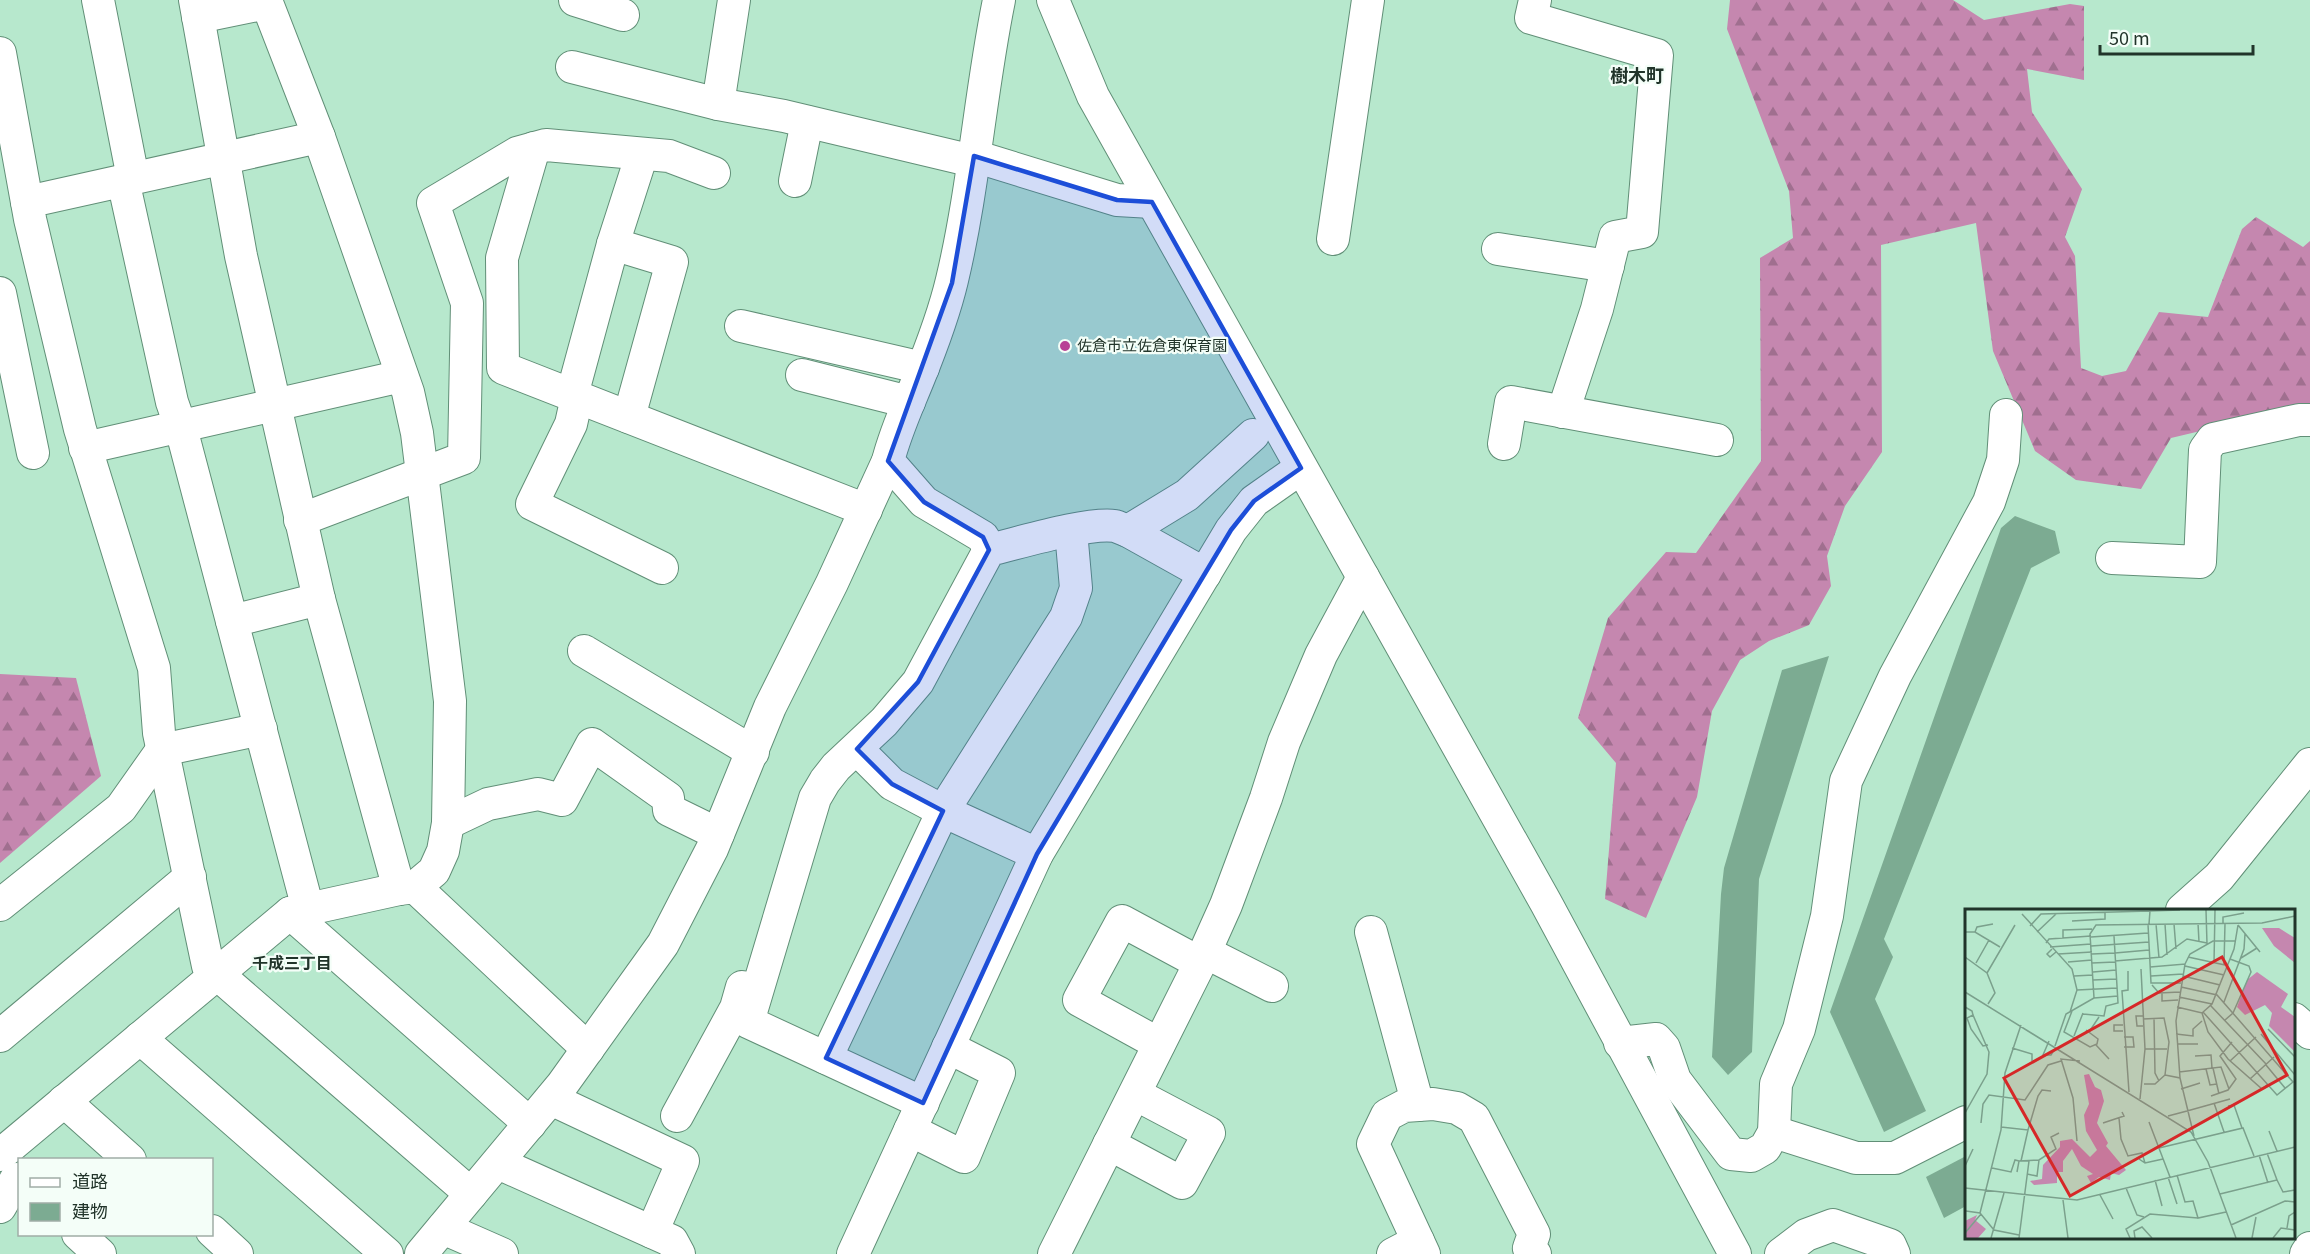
<svg xmlns="http://www.w3.org/2000/svg" width="2310" height="1254" font-family="Georgia,'Noto Sans JP',serif">
<defs>
<pattern id="forest-firs" width="22" height="20" patternUnits="userSpaceOnUse" patternTransform="scale(1.5)"><rect width="22" height="20" fill="#c587af"/><path d="M5 1l3.5 6h-7zM16 11l3.5 6h-7z" fill="#a06f8f"/></pattern>
</defs>
<rect width="100%" height="100%" fill="#b7e8cd"/>
<g fill="url(#forest-firs)">
<path d="M1730,0h223l31,20 86,-16 14,2v74l-57,-11 5,43 50,77 -17,48 10,19 6,112 21,8 24,-5 33,-59 49,5 34,-88 14,-12 47,30 7,-6v164l-139,33 -30,51 -65,-9 -41,-29 -42,-100 -17,-128 -95,22 1,207 -37,54 -18,50 4,30 -22,39 -40,16 -29,19 -28,51 -15,86 -51,121 -41,-19 11,-136 -38,-45 30,-100 58,-66 30,1 65,-92 -1,-203 33,-20 -4,-47 -62,-162z"/>
<path d="M0,674l76,4 25,98 -101,87z"/>
</g>
<g fill="#7cab92">
<path d="M2015,516l40,15 5,22 -29,15 -147,371 9,18 -18,42 51,112 -42,21 -54,-120 171,-484z"/>
<path d="M1829,656l-70,223 -7,173 -24,23 -16,-18 9,-163 3,-26 58,-198z"/>
<path d="M1966,1156v50l-22,12 -18,-41z"/>
</g>
<g fill="none" stroke-linecap="round" stroke-linejoin="round">
<g stroke="#618f77" stroke-width="34">
<g id="minor">
<path d="M98,0l35,178"/>
<path d="M195,0l46,256 78,343 80,290"/>
<path d="M575,0l48,15"/>
<path d="M1053,0l40,96 453,807 189,351"/>
<path d="M1535,0l-4,18 126,37 -15,177 -27,5 -18,72 -34,103"/>
<path d="M198,17l69,-14 52,134 89,255 9,41 33,268 -2,122 -5,28 -9,20 -19,16"/>
<path d="M0,53l30,166 50,210 74,239 5,65 49,233 263,228"/>
<path d="M572,67l146,37 66,12 189,45"/>
<path d="M718,104l16,-104"/>
<path d="M534,148l-32,110 1,110 363,142"/>
<path d="M974,156l143,44 35,2"/>
<path d="M123,180l49,222 9,26 127,481"/>
<path d="M795,181l12,-59"/>
<path d="M27,202l292,-65"/>
<path d="M1333,239l35,-239"/>
<path d="M613,244l59,18 -43,155"/>
<path d="M1498,249l110,17"/>
<path d="M0,293l33,160"/>
<path d="M741,326l182,42"/>
<path d="M802,375l107,27"/>
<path d="M572,395l41,-151 29,-90"/>
<path d="M577,397l-6,27 -39,80 130,64"/>
<path d="M1504,444l7,-42 206,38"/>
<path d="M85,448l317,-72"/>
<path d="M300,520l164,-62 3,-155 -34,-100 84,-50 29,-8 123,11 45,17"/>
<path d="M1128,531l59,-36 66,-60"/>
<path d="M989,550l-6,-13 -59,-35 -36,-41c7,-28 19,-54 30,-81 13,-32 26,-66 34,-100 22,-92 28,-187 47,-280"/>
<path d="M2112,558l88,4 5,-112 8,-11 86,-19h11"/>
<path d="M232,621l87,-22"/>
<path d="M584,651l169,101"/>
<path d="M857,749l35,35 51,27 94,43"/>
<path d="M448,823l40,-19 50,-10 24,6 30,-56 76,54 1,12 49,24"/>
<path d="M0,905l121,-97 41,-58 99,-21"/>
<path d="M2182,910l37,-33 91,-113"/>
<path d="M290,913l240,211"/>
<path d="M1371,932l47,173"/>
<path d="M1205,952l67,34"/>
<path d="M2294,1019l16,14"/>
<path d="M0,1036l190,-159"/>
<path d="M140,1038l247,216"/>
<path d="M1620,1043l36,-4 8,9 11,32 56,74 20,2 14,-8 9,-16 2,-48 23,-55 28,-113 19,-135 49,-105 94,-174 14,-42 3,-45"/>
<path d="M1159,1044l-80,-44 43,-79 78,42"/>
<path d="M826,1058l117,-247 123,-194 10,-29 -5,-57"/>
<path d="M551,1099l132,62 -31,71"/>
<path d="M64,1101l66,59"/>
<path d="M923,1103l-175,-81 67,-224 10,-17 11,-14 48,-45 34,-40 71,-132c30,-7 98,-28 126,-24 4,1 9,4 13,5l77,43"/>
<path d="M677,1116l59,-108 6,-21"/>
<path d="M910,1130l54,27 35,-84 -51,-26"/>
<path d="M1774,1132l82,26h39l71,-36"/>
<path d="M1109,1144l73,39 27,-50 -74,-39"/>
<path d="M0,1155l290,-242 109,-24 16,-2 173,162"/>
<path d="M498,1163l174,78 7,13"/>
<path d="M0,1207l16,-28"/>
<path d="M443,1228l59,26"/>
<path d="M212,1231l25,23"/>
<path d="M78,1234l22,20"/>
<path d="M421,1254l141,-169 101,-141 49,-95 58,-142 62,-124 56,-122"/>
<path d="M853,1254l184,-400 194,-324 23,-29 47,-33"/>
<path d="M1054,1254l146,-291 26,-58 40,-107 18,-56 37,-87 42,-78"/>
<path d="M1393,1254l25,-13"/>
<path d="M1424,1254l-51,-110 14,-29 17,-9 29,-2 24,4 17,10 60,116 -5,14 6,6"/>
<path d="M1781,1254l25,-19 27,-10 57,20 4,9"/>
<path d="M2306,1254l4,-6"/>
</g>
</g>
<use href="#minor" stroke="#fff" stroke-width="32"/>
</g>
<path fill="#1d4ed8" fill-opacity="0.2" stroke="#1d4ed8" stroke-width="4.5" stroke-linejoin="round" d="M974,156l143,44 35,2 149,266 -47,33 -23,29 -194,324 -114,249 -97,-45 117,-247 -51,-27 -35,-35 61,-67 71,-132 -6,-13 -59,-35 -36,-41 64,-178z"/>
<circle fill="#b84196" stroke="#f4fef8" stroke-width="2" cx="1065" cy="346" r="6"/>
<g text-anchor="middle" stroke-width="4.5" stroke-linejoin="round" paint-order="stroke">
<g font-size="15" fill="#21342a" stroke="#f4fef8" text-anchor="start">
<text x="1077" y="351">佐倉市立佐倉東保育園</text>
</g>
<g font-size="16" font-weight="bold" fill="#21342a" stroke="#f4fef8">
<text x="292" y="969">千成三丁目</text>
</g>
<g font-size="18" font-weight="bold" fill="#21342a" stroke="#f4fef8">
<text x="1637" y="82">樹木町</text>
</g>
</g>
<g transform="translate(1965 909)">
<rect width="330" height="330" fill="#b7e8cd"/>
<path d="M297,19h17l16,10v25l-21,-17zM292,63l31,22 -7,13 14,10v35l-26,-26 3,-13 -7,-8 -20,10 -8,-8 10,-27zM124,165l6,13 6,3 3,11 -7,22 11,20 -2,3 20,24 -7,5 -8,-2 -1,7 -11,-3 -8,6 -4,-7 6,-2 -12,-8 -9,-17 -9,12v11h-6v11l-23,2 -4,-4 12,-2 1,-14 17,-18v-6l12,-2 18,18 7,-7 -11,-19 -2,-16 5,-11 -5,-29zM12,306l-2,5 11,9 -8,9h-13v-17z" fill="#c587af"/>
<path fill="none" stroke="#7ba08c" stroke-width="1.5" d="M241,1l1,34M57,5l50,55 5,21 -7,22M107,12l33,-2v-7M233,14l1,19M258,14v-6l21,-4M183,15l3,59h30M184,15l1,-13 30,-1M191,15l3,34M200,15l2,31M209,15l2,25M273,16l22,27M65,17l11,-12 109,-3M0,23h10l25,15M10,23l2,-5 16,-3M72,23l19,-18M126,28l57,-4M98,29v-8l29,-1M81,34l3,-4 42,-3M126,37l58,-4M85,38l41,-3M87,40l-5,5 3,3 6,-5M150,44l34,-3M93,45l34,-2M127,45l23,-1M0,48l22,16 8,20 -7,11M223,48l37,8M276,49l16,-10M150,52l47,-4 25,-18 20,4M103,53l24,-2M11,54l13,-23M127,54l23,-1M249,54l1,-53M220,55l5,-10 23,-13h22M259,56l1,-42M220,57l39,9M185,58l35,-3 -9,57 4,57M163,62v19l-6,1 7,101M128,63l23,-2M22,64l28,-48M109,67l19,-1M186,67l32,-2M218,67l37,9M128,71l23,-1M187,76l7,8 21,-1M216,78l36,8 76,87 -16,13 -74,-83M112,81l40,-2M0,83l226,140 17,30 28,76M197,84v8l16,-1M214,88l33,7M129,89l24,-2M259,93l20,-53 1,-15M246,97l55,58M0,98l7,4 1,4 -6,3 4,11 12,17 5,-1M212,98l25,6 10,-9 22,-55 4,-24M107,102l-8,21 26,15 7,-3 1,-5 -12,-9M237,104l6,19 20,27 34,30 6,-5M118,105l21,2 2,-10 12,-3 -4,-67M178,107h-7l1,10h6M189,109l1,55 4,8M178,110l21,-1 5,24 -4,33 -10,9h-11M260,111l8,-7 18,-41 -2,-6 -19,-7M158,116h-9v6h9M303,120l27,28M124,123l10,-15M211,125l17,2v-7l9,-8M296,125l34,41M109,127l9,-23M159,128h9l1,10h-10M84,132l-6,14h8l3,-5M212,135h21M131,136l13,14M90,137l11,-32 28,-16 -4,-64 6,-9 166,-2 33,-7M47,139l20,6v7M180,140h22M230,147l16,-1 1,13M265,152l26,-24M301,156l19,23M248,159l6,26M241,160l4,16 7,-1M214,163l42,-5 8,22M200,166l15,3 14,58M285,170l24,-22M216,180l19,-6M246,187l17,-6 8,-11 -16,-23 12,-14M175,190l5,-50 -4,-80M249,194l10,29M263,197l6,-1 8,23M222,202l43,-12M0,204l22,-39 2,-22 -16,-37M203,207l19,-5M154,209l2,21 7,17 14,-3 3,10M184,213l21,55M16,214l2,-19 6,-9 36,5 23,-35 13,-4M138,214l21,-7 -2,-4M36,218l27,3 10,-34 4,-6 9,1M304,222l8,20M112,232l-4,-43 -12,-39 19,2M194,239l84,-20 11,28M294,246l9,28M174,250l6,4 18,-4M56,252l7,-31M0,257l8,-17M27,259l19,4 4,-12 4,1M52,263l2,-11 20,-1 17,-11 -5,-12 8,-4M62,265l10,2 2,-16M212,266l8,27 8,-1 5,17 28,-6M203,268l9,27M190,271l7,26M312,271l6,12 12,-2M0,279l112,12 218,-53M161,279l11,27 7,2M255,285l57,-14 -10,-27M135,286l13,24M98,291l5,38M1,302l14,2 14,17 25,5M15,304l21,-83 4,-57 16,-48M266,316l54,-24 10,1M322,319l2,-12 6,-4M0,324l16,-19M26,329l13,-45M54,329l10,-77M165,329l-4,-9 24,-15 48,4M170,329l-1,-7 8,-4 10,11M287,329l4,-21M308,329l8,-10 14,2"/>
<path fill="#d62828" fill-opacity="0.15" stroke="#d62828" stroke-width="3" d="M257,48l65,118 -217,121 -66,-118z"/>
<rect width="330" height="330" fill="none" stroke="#21342a" stroke-width="3"/>
</g>
<rect x="18" y="1158" width="195" height="78" fill="#f4fef8" stroke="#a0ada6" stroke-width="1.5"/>
<rect x="30" y="1178" width="30" height="9" fill="#ffffff" stroke="#a0ada6" stroke-width="1.5"/>
<text x="72" y="1188" font-size="18" fill="#21342a">道路</text>
<rect x="30" y="1203" width="30" height="18" fill="#7cab92" stroke="#a0ada6" stroke-width="1.5"/>
<text x="72" y="1218" font-size="18" fill="#21342a">建物</text>
<path d="M2100 45v9h153v-9" fill="none" stroke="#21342a" stroke-width="3"/>
<text x="2109" y="45" font-size="18" fill="#21342a" stroke="#f4fef8" stroke-width="4.5" paint-order="stroke">50 m</text>
</svg>
